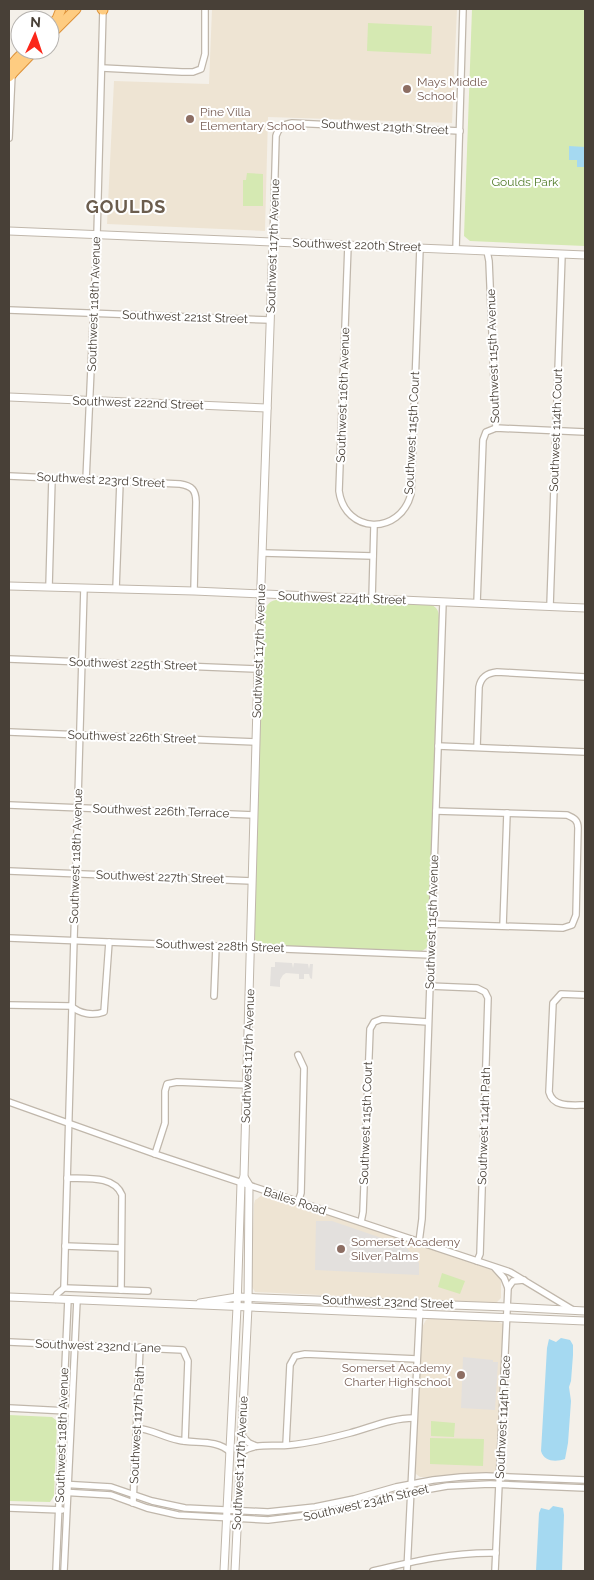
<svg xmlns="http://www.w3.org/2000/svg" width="594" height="1580" font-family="Raleway,sans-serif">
<rect width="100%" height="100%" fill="#f4f0e9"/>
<g fill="#eee4d3">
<path d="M212,9h245l-5,114 -184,-6 -3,114 -158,-7 7,-143 95,3z"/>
<path d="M263,1194l42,12 184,63 7,4 5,7v18l-5,5 -241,-11 -4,-7 3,-81 1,-4 2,-1z"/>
<path d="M430,1318l66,3 7,3 1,4 -7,141 -4,4h-21l-46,4h-6l-4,-3 -1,-4 7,-143 4,-7z"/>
</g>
<g fill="#d5e9b2">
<path d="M472,9h113v237l-115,-5 -6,-5z"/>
<path d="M368,23l64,3 -1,28 -64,-3z"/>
<path d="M247,173l16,1v32h-20v-26h3z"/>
<path d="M295,599l134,5c7,2 10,6 10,14l-11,329 -6,4 -159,-5 -5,-2 -4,-6 9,-321c4,-21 14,-17 32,-18z"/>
<path d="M442,1273l23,8 -5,13 -22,-7z"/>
<path d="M9,1415l43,2 5,4 -3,75 -4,6 -41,-1z"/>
<path d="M431,1421l24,2 -1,14 -23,-1z"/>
<path d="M430,1438l54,1 -1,27 -53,-2z"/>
</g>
<g fill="#e3e0dd">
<path d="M275,962l17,1 1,5 1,-5 14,1 1,5 1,-5h3l-1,15 -2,-1 -1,-4h-5v5h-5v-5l-13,-1 -3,2 -3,5v7l-10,-1 1,-19h4z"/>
<path d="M316,1221h16l73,25 14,17v12l-104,-5z"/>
<path d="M463,1357l30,3v2h5l-3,48 -34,-2z"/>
</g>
<g fill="#a5d9f1">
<path d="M569,146l16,1v20h-8v-7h-8z"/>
<path d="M561,1338l9,2 3,5v10l-2,26 -2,6 2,14 -3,42 -3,16c-9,3 -21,3 -24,-8l6,-103 2,-9 7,3z"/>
<path d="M553,1506l10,2 1,7 -2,56h-26l3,-58 2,-5 8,2z"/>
</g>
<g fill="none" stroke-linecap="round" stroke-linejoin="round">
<g stroke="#c0b7ab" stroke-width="8">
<g id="minor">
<path d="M102,68l80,4h11l8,-3 4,-15v-45"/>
<path d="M9,138l3,-64"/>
<path d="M273,242l3,-106c2,-8 8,-12 16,-13l168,8"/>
<path d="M348,245l-9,246c6,43 61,45 72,3l9,-246"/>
<path d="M456,249l7,-240"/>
<path d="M487,251l2,10 7,167"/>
<path d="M9,310l261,10"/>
<path d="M9,476l171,8c12,2 16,6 16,18l-2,89"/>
<path d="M86,480l11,-245 6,-226"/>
<path d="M263,553l110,3"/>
<path d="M49,587l3,-109"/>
<path d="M116,589l4,-107"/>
<path d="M372,599l2,-73"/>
<path d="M477,603l6,-163 3,-8 10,-4 89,4"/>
<path d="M550,606l12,-352"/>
<path d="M9,659l249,10"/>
<path d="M9,732l247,10"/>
<path d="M438,746l147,6"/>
<path d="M477,747l2,-60c2,-10 8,-14 18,-15l88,5"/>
<path d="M9,805l245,10"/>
<path d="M9,871l243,10"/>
<path d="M432,924l131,4 9,-3 4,-10 2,-87c0,-8 -4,-10 -11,-13l-131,-4"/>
<path d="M503,926l4,-113"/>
<path d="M9,938l422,17"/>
<path d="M429,986l48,2 8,4 3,6 -8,256 -3,7"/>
<path d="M585,995l-24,-1 -8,9 -4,89c4,16 24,13 36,13"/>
<path d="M214,996l2,-50"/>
<path d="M9,1005l62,1"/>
<path d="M71,1006c9,8 22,10 33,6l5,-70"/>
<path d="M298,1055l6,13 -3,125 -3,9"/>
<path d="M9,1102l146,52 355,118 63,38"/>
<path d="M155,1154l10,-31v-32l2,-7 10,-2 70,3"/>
<path d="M67,1178c18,1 47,-3 55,17l-1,95"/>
<path d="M361,1222l2,-10 7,-183 4,-7 8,-3 46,3"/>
<path d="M419,1242l3,-23 21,-617"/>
<path d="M65,1246l56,2"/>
<path d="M495,1268l9,10 4,10 -13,283"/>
<path d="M64,1288l84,3"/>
<path d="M508,1288l5,-7 11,-1"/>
<path d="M55,1299l2,-5 7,-6 20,-700"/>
<path d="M9,1342l174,8 5,11 -3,80"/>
<path d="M9,1408l58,3"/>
<path d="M136,1428c15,1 27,9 42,12 17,4 39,-1 52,12"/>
<path d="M242,1436l7,7 7,3"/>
<path d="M286,1445l4,-80 5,-9 10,-2 112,5"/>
<path d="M241,1453c13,-11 32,-6 49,-8 20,-2 41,-7 60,-12 22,-6 42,-15 64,-15"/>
<path d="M60,1484l51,3 41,14 33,7 83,4 47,-5 39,-8 42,-12 37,-7 28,-3 25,-1 99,4"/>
<path d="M60,1492l51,3 36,13 31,7 90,5 66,-8 68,-18 45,-8 43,-2 95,4"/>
<path d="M133,1503l7,-156"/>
<path d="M9,1508l53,2"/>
<path d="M56,1571l12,-272"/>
<path d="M64,1571l13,-271"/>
<path d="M373,1571c41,-10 81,-19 123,-18"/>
<path d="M407,1571l13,-267"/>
</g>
</g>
<g stroke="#c0b7ab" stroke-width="9">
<g id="tertiary">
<path d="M9,231l576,24"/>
<path d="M9,397l258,11"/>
<path d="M9,586l185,5 391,17"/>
<path d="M9,1297l576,24"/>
<path d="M200,1303l37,-6 270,10 78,4"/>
<path d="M224,1571l13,-264 4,-124 3,-6 14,-508 15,-427"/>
<path d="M235,1571l13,-264 1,-122 -5,-8"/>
</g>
</g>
<g stroke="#de9239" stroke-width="11">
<g id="trunk">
<path d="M102,9l1,1"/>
<path d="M50,26l7,-7 4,-10"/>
<path d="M50,35l26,-26"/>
<path d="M12,74c-3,-11 7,-17 14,-24"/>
<path d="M9,77l26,-27"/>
</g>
</g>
<use href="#minor" stroke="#fff" stroke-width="5.5"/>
<use href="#tertiary" stroke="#fff" stroke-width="7"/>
<use href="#trunk" stroke="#fecc81" stroke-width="9"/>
</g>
<g fill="#8d6e63" stroke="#fff" stroke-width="2">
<circle cx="407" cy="89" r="5"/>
<circle cx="190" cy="119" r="5"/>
<circle cx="341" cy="1249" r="5"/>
<circle cx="461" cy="1375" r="5"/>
</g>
<g text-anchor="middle" stroke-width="4" stroke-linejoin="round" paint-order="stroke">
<g font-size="12" fill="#785e54" stroke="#fff" text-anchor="start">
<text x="417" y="86">Mays Middle<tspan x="417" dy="14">School</tspan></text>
<text x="200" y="116">Pine Villa<tspan x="200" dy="14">Elementary School</tspan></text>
<text x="351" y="1246">Somerset Academy<tspan x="351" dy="14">Silver Palms</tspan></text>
<text x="451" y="1372" text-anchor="end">Somerset Academy<tspan x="451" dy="14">Charter Highschool</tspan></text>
</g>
<g font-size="12" fill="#484037" stroke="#fff">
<text transform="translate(385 127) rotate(3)" y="4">Southwest 219th Street</text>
<text transform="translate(357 245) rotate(2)" y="4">Southwest 220th Street</text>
<text transform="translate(273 246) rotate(-88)" y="4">Southwest 117th Avenue</text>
<text transform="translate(94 304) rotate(-88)" y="4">Southwest 118th Avenue</text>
<text transform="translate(185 317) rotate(2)" y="4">Southwest 221st Street</text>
<text transform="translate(493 356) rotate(-92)" y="4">Southwest 115th Avenue</text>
<text transform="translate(343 395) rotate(-88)" y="4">Southwest 116th Avenue</text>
<text transform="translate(138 403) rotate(2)" y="4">Southwest 222nd Street</text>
<text transform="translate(556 430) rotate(-88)" y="4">Southwest 114th Court</text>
<text transform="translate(412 433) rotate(-87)" y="4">Southwest 115th Court</text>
<text transform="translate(101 480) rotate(3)" y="4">Southwest 223rd Street</text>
<text transform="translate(342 598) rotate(2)" y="4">Southwest 224th Street</text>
<text transform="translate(259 651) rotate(-88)" y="4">Southwest 117th Avenue</text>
<text transform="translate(133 664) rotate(2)" y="4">Southwest 225th Street</text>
<text transform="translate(132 737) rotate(2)" y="4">Southwest 226th Street</text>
<text transform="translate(161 811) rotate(2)" y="4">Southwest 226th Terrace</text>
<text transform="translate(76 856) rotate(-88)" y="4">Southwest 118th Avenue</text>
<text transform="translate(160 877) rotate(2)" y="4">Southwest 227th Street</text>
<text transform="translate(432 922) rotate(-88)" y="4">Southwest 115th Avenue</text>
<text transform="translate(220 946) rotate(2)" y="4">Southwest 228th Street</text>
<text transform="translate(248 1056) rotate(-88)" y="4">Southwest 117th Avenue</text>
<text transform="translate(366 1123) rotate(-88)" y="4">Southwest 115th Court</text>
<text transform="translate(484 1126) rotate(-88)" y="4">Southwest 114th Path</text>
<text transform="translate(295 1201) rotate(18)" y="4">Bailes Road</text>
<text transform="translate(388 1302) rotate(2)" y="4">Southwest 232nd Street</text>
<text transform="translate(98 1346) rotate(2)" y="4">Southwest 232nd Lane</text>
<text transform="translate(503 1417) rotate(-87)" y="4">Southwest 114th Place</text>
<text transform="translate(137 1425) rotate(-87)" y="4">Southwest 117th Path</text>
<text transform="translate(62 1435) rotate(-88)" y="4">Southwest 118th Avenue</text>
<text transform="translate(240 1463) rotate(-87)" y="4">Southwest 117th Avenue</text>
<text transform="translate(366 1503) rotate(-13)" y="4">Southwest 234th Street</text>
</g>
<g font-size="12" fill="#507b29" stroke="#fff">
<text x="525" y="186">Goulds Park</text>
</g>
<g font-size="18" font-weight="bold" letter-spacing="1" fill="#6b5d4e" stroke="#fff">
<text x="126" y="213">GOULDS</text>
</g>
</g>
<rect width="594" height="1580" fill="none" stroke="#484037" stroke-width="20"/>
<g transform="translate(35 35) rotate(3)"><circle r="24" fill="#ffffff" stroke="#b6b3af"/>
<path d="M0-4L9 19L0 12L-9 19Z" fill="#fb271a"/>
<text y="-8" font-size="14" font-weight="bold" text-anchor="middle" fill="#484037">N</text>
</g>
</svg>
